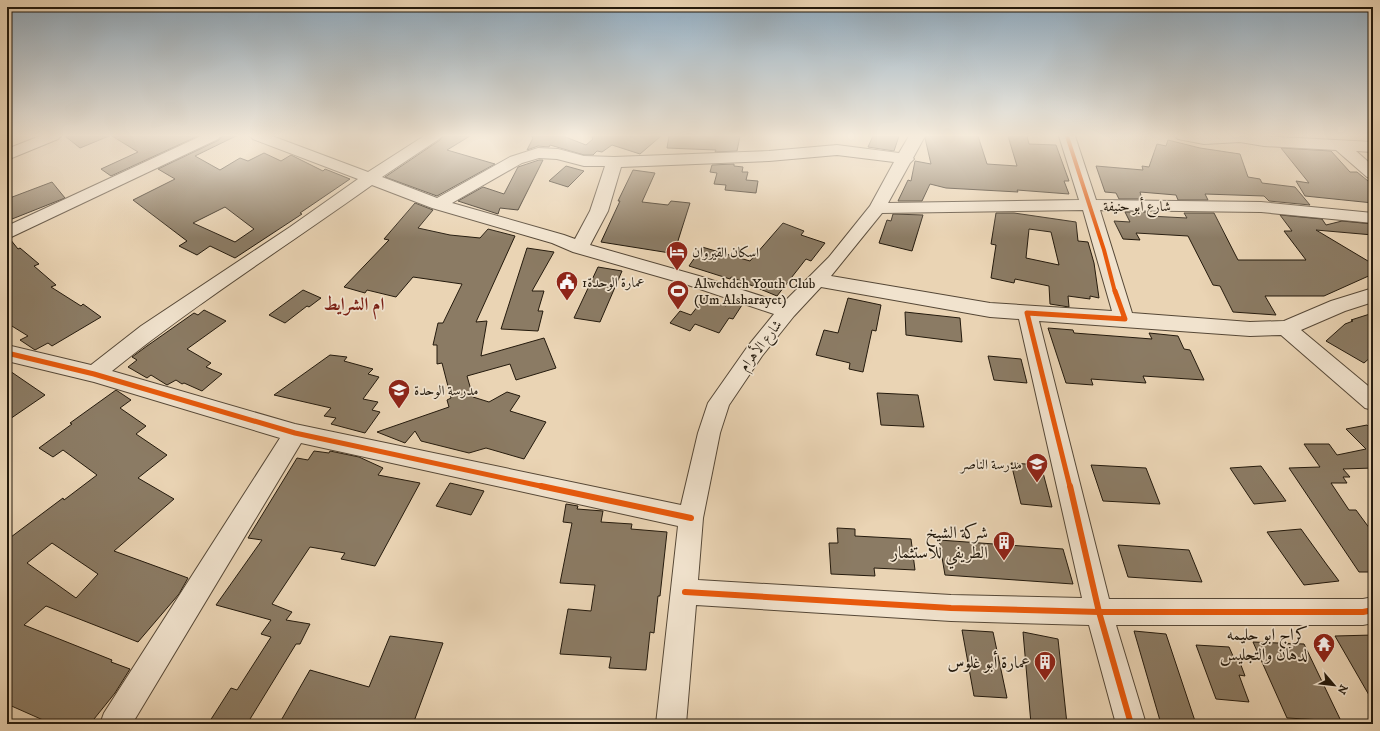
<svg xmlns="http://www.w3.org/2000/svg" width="1380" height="731" font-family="'IM FELL DW Pica',Amiri,serif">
<rect width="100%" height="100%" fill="#ead4b4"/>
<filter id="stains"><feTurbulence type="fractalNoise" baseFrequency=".005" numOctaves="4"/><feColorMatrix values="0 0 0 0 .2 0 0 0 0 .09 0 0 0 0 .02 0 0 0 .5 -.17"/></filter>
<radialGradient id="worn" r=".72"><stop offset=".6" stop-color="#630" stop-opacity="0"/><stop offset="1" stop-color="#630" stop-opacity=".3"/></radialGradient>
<g fill="#8b7b64" stroke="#241a0d" fill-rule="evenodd">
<path d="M65,136h44l-29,12z"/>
<path d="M112,136h86l-87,40 -10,-7 37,-17z"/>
<path d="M222,136h14l-41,20 25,14 20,-12 8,3 16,-8 17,8 10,-6 32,16 2,-2 25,10 -50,34 2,1 -67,44 -25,-12 -13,9 -18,-9 8,-5 -54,-41 42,-21 -17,-10 61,-29zM225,207l29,22 -19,13 -42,-19z"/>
<path d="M443,136h27l-23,14 48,14 -58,32 -52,-19 55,-37z"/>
<path d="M531,136h32l23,9 7,-6 -1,-1v-2h69l-21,18 -28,-9 -10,7 -5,-1 -4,4h-9l-34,-10 -1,2 -11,-1 -11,4 6,-12z"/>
<path d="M669,136h71l-3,15 -22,1 1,-2 -49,-2z"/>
<path d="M873,136h26l-5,15 -26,-4z"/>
<path d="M926,136h52l9,28 30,2 -9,-30h19l2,8 27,1 13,36h-5l5,13 -52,-4 1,2 -72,-4 -16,-4 -8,17h-24l10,-21 3,1 4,-20 16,3 -6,-26z"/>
<path d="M1168,140l32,8 40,6 8,23 12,2 2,4 33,4 15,18 -41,-4 -5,-5 -59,-2 3,6h-30l-2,-5 -36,-3 2,7h-23l-3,-6 -11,-1 -9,-26 47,4 -1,-4 7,1 8,-23 9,2z"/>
<path d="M1281,148l50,3 19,21h7l16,13v18l-68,-7 -9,-15 13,2z"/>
<path d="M539,160h4l-25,50 -18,-2 -2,6 -40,-13 25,-14 21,7 14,-27z"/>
<path d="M734,164v2l9,1 -1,5h6l-2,8 12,1 -2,12 -31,-3 1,-5 -12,-1 3,-11 -7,-1 2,-7z"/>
<path d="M566,166l18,5 -16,16 -19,-6z"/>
<path d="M633,170l22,3 -13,29 26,3 3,-4 19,2 -14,44 -6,6 -69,-11 19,-41h-2z"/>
<path d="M52,182l13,16 -58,23v-22z"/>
<path d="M415,203l18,7 -15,18 32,7 30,3 8,-9 27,7 -39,86 11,-1 -6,35 63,-18 12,30 -40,12 -6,-16 -43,12 6,21 16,5 18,-10 13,4 -10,15 36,11 -22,37 -38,-11 -17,5 -48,-12 -6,-10 -10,12 -28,-11 72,-25 -2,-7 4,-2 -9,-35 -5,1v-19h-4l5,-22h5l19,-39 -49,-7 -17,20 -29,-7 -2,3 -21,-6 45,-47 -5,-1z"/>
<path d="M1125,212h22l2,4 38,2 -3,-5h30l24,47h68l-22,-29h8l-12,-16 42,4 4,6 16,-4 31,3v11l-57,-5 57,34v10l-49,22h-59l11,19 -43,-3 -13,-26 -7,-1 -25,-49 -52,-3 4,7 -17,-1 -9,-18 16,1z"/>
<path d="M996,213h18l62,9 2,19 10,1 6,21 5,35 -9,-2v3l-22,-3 1,11 -19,-3 -1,-18 -34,-7 -1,4 -23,-5 5,-33 -5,-1zM1029,229l22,3 8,33 -33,-7z"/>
<path d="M893,214l30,1 -11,36 -33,-8 8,-23 4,1z"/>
<path d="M783,223l21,8 -3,4 24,8 -14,18 -5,-2 -29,37 -46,-19 -1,2 -41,-13 13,-19 48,14z"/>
<path d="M10,239l8,10 2,-1 19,16 -5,2 22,19 -5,2 30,19 2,-2 18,13 -49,29 -4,-3 -13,7 -15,-10 8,-4 -21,-13v-83z"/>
<path d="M527,248l27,4 -22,39h12l-6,20h5l-5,20 -37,-2z"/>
<path d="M598,267l24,4 -22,51 -26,-4z"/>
<path d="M303,290l18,8 -12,9 -2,-1 -22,17 -16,-8z"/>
<path d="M704,298l22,8 4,-5 12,4 -9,14 -4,-1 -10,15 -24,-9 -5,7 -20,-8 10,-12 11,4z"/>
<path d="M848,298l33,7 -5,26 -4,-1 -9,42 -14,-3 1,-6 -34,-8 8,-25 14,3z"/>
<path d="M204,310l22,11 -39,28 24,14 -5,4 16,7 -20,17 -18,-8 -2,1 -6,-4 -9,5 -16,-10 -4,3 -19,-11 9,-7 -5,-3 15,-11 47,-33 4,2z"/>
<path d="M905,312l55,6 2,24 -56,-7z"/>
<path d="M1373,313v42l-9,8 -38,-22 19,-17 8,-3 -2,-1z"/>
<path d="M1048,328l25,2 1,3 78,6 -3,-6 29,3 6,13 6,1 14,30 -61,-4 3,7 -55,-4 2,6 -27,-2z"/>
<path d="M330,355l17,2 -3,4 29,8 -5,5 11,3 -16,22 15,3 -6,8 8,2 -15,21 -34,-9 5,-6 -12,-2 7,-8 -57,-13z"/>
<path d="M988,356l33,3 6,24 -33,-3z"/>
<path d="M7,369l38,26 -38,26z"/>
<path d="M116,390l15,10 -11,8 26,18 -10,8 31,21 -29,23 36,21 -60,52 74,27 -9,16 -41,48 -92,-36 -22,19 88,35 -1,2 19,7 -15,24 -25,31h-38l-45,-20v-164l56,-42 1,2 33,-25 -34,-25 -10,7 -14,-9 33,-24 -2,-1zM52,543l46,31 -22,24 -49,-35z"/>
<path d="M877,393l41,2 6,32 -43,-2z"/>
<path d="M1367,425l6,6v37l-30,1 7,8h-7l4,6h-16l18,27h7l17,23v39h-14l-70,-104 31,-1 -16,-23h25l8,11 29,-6 -20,-20z"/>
<path d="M314,451l15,2 1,-2 29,6 24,11 -5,7 42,8 -45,83 -34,-7 4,-6 -35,-6 -38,57 20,8 -6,8 24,4 -10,20h-4l-49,80h-39l23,-36 6,2 34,-53 -10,-3 10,-14 -55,-15 46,-65 -14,-2 49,-80 11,2z"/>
<path d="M1011,463l30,2 11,42 -31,-3z"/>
<path d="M1091,465l55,3 14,36 -57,-3z"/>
<path d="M1261,466l25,35 -32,3 -24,-36z"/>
<path d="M450,483l34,8 -13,24 -35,-9z"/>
<path d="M566,504l12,2 -1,3 26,2 -2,11 31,2 -1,5 36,3 -7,64h-2l-4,37 -4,-1 -4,38 -37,-2 2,-11 -51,-3 8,-45 23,2 4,-26 -35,-2 12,-60 -9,-1z"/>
<path d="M837,528l18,1v7l56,3 4,31 -41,-2 1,8 -44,-2 -2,-31h9z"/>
<path d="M1301,529l26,36 12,16 -35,4 -37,-53z"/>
<path d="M939,540l124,9 10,35 -128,-9z"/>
<path d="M1118,545l71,5 13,32 -74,-5z"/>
<path d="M962,630l31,2 14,66 -33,-2z"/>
<path d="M1134,631l32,3 30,90h-35z"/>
<path d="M1023,632l35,7 9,85h-36z"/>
<path d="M1373,635v67l-38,-66z"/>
<path d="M390,636l53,7 -30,81h-134l31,-54 59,17z"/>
<path d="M1253,642l51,2 37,77 -54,-3z"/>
<path d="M1196,645l33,2 4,9 5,1 7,19 -6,-1 10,27 -33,-3z"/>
</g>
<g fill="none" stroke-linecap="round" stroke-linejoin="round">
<g stroke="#564837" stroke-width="2">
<g id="minor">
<path d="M40,136h21l-3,3 -51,21v-11z"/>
<path d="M201,136h20l-3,3 -211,100v-13z"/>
<path d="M250,136h22l96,36 56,-36h18l-3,3 -57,38 55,21 73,-41 28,-9 20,1 26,7 30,1 155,-6 68,-6 62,8 10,-17h16l-12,22 1,1 -4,4 -22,40 191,-3 -20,-64h16l21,64 165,2 112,11v10l-112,-11 -161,-2 32,103 118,9 34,-1 47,-20 42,-13v14l-28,9 -44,19 72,60v20l-8,-2 -84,-73 -31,1 -211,-15 70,278h254l10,-2v26l-10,2h-247l30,99h-30l-27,-99 -138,-4 -255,-16 -10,119h-30l22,-198 -377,-83 -169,281h-32l4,-11 176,-275 -186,-56 -87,-21v-16l84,20 50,-39 149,-99 68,-48 -105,-40zM837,155l57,7 -24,44 -41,51 -46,46 -84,-27 -109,-31 18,-34 13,-44 148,-6zM539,158l18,1 27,7h21l-15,45 -15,28 -11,-4 -112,-32 70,-40zM372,185l60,23 120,35 21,9 112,32 89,30 -26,32 -40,57 -10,30 -17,72 -386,-81 -183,-53c83,-67 173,-124 260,-186zM1083,210l29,101 -122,-8 -159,-27 51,-63zM821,287l169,30 29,2 63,279 -131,-3 -253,-15 5,-62 17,-85 9,-28 33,-49 32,-40z"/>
<path d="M1175,136h86l112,6v10l-17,-1 17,15v13l-6,-2 -31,-27 -72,-4 -24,-4 -36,2 -26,-5z"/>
</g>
</g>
<use href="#minor" fill="#f1e3ce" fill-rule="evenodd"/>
<g stroke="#f1e3ce" stroke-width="6">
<path id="cycleway-far2" d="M1067,136l37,114 11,42"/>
</g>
<g stroke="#f1e3ce" stroke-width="8">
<g id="cycleway-far1">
<path d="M7,353l87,21 201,59 250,54"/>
<path d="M1070,487l-43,-174 98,6 -10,-28"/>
</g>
</g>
<g stroke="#f1e3ce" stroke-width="9">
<g id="cycleway">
<path d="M541,486l150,32"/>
<path d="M1070,486l29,126 32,112"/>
<path d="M685,592l266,16 148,4h264l10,-2"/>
</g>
</g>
<use href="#cycleway-far2" stroke="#e8590c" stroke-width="4"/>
<use href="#cycleway-far1" stroke="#e8590c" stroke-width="5"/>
<use href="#cycleway" stroke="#e8590c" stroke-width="6"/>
</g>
<linearGradient id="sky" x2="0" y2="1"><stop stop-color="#8ea8bc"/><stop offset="0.57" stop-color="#f6ecdd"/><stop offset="1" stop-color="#f6ecdd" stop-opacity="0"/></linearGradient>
<rect width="1380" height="238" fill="url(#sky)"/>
<defs>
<g id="hotel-pin" transform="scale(1.15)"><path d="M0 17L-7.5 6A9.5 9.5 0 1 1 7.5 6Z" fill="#8f2418" stroke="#f1e3ce"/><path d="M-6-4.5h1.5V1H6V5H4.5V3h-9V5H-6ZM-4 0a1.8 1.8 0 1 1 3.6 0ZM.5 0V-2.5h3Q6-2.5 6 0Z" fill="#fff"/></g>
<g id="civic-pin" transform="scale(1.15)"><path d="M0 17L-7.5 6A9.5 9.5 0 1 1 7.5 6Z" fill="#8f2418" stroke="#f1e3ce"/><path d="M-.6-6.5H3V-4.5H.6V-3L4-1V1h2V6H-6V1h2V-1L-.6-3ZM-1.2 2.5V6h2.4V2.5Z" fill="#fff"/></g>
<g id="stadium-pin" transform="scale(1.15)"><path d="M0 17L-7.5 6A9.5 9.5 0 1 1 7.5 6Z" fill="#8f2418" stroke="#f1e3ce"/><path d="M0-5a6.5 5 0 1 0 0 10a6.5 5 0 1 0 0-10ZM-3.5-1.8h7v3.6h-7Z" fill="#fff"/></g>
<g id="school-pin" transform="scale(1.15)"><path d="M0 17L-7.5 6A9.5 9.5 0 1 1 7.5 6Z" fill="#8f2418" stroke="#f1e3ce"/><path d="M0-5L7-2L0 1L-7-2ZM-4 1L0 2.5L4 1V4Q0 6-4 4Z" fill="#fff"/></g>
<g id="building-pin" transform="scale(1.15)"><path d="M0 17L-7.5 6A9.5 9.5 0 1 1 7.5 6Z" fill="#8f2418" stroke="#f1e3ce"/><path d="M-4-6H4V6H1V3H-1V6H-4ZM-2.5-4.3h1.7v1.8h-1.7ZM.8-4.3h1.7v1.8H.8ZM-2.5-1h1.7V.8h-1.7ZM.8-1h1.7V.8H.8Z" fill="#fff"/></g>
<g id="temple-pin" transform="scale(1.15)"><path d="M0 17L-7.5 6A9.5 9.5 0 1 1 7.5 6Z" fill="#8f2418" stroke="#f1e3ce"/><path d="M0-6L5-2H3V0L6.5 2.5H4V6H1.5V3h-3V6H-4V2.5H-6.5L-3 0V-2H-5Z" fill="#fff"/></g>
</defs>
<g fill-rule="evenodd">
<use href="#hotel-pin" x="677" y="252"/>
<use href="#civic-pin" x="567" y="282"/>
<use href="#stadium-pin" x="678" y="291"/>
<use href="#school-pin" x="399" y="390"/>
<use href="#school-pin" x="1037" y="464"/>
<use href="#building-pin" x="1004" y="542"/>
<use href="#temple-pin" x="1324" y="644"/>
<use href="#building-pin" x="1045" y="662"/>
</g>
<g text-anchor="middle" stroke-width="3.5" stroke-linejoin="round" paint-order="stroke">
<g font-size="14" fill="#241a0d" stroke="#f1e3ce">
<text x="1137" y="211">شارع أبو حنيفة</text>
<text transform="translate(760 345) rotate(-52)" y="5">شارع الأهرام</text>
</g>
<g font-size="14" fill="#241a0d" stroke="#f1e3ce" text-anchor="start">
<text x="692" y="257">اسكان القيروان</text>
<text x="582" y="287">عمارة الوحدة1</text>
<text x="694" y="288">Alwehdeh Youth Club<tspan x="694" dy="16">(Um Alsharayet)</tspan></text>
<text x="414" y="395">مدرسة الوحدة</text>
<text x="1022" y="469" text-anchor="end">مدرسة الناصر</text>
</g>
<g font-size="17" fill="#241a0d" stroke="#f1e3ce" text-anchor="end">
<text x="988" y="538">شركة الشيخ<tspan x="988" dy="20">الطريفي للاستثمار</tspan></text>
<text x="1308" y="640">كراج ابو حليمه<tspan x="1308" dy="20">لدهان والتجليس</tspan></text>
<text x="1030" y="668">عمارة أبو غلوس</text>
</g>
<g font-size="18" font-weight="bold" fill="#7a1f14" stroke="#f1e3ce">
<text x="354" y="310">ام الشرايط</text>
</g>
</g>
<rect width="1380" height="731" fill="none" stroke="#ead4b4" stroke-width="24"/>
<rect x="8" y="8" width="1364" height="715" fill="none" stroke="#241a0d" stroke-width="2"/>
<rect x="12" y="12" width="1356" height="707" fill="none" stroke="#241a0d"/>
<g transform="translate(1334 685) rotate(118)" stroke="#f1e3ce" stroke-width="3" paint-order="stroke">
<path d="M0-3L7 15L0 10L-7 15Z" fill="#241a0d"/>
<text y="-6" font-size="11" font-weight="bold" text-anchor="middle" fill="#241a0d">N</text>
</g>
<rect width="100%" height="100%" filter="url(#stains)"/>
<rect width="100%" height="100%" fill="url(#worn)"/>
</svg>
